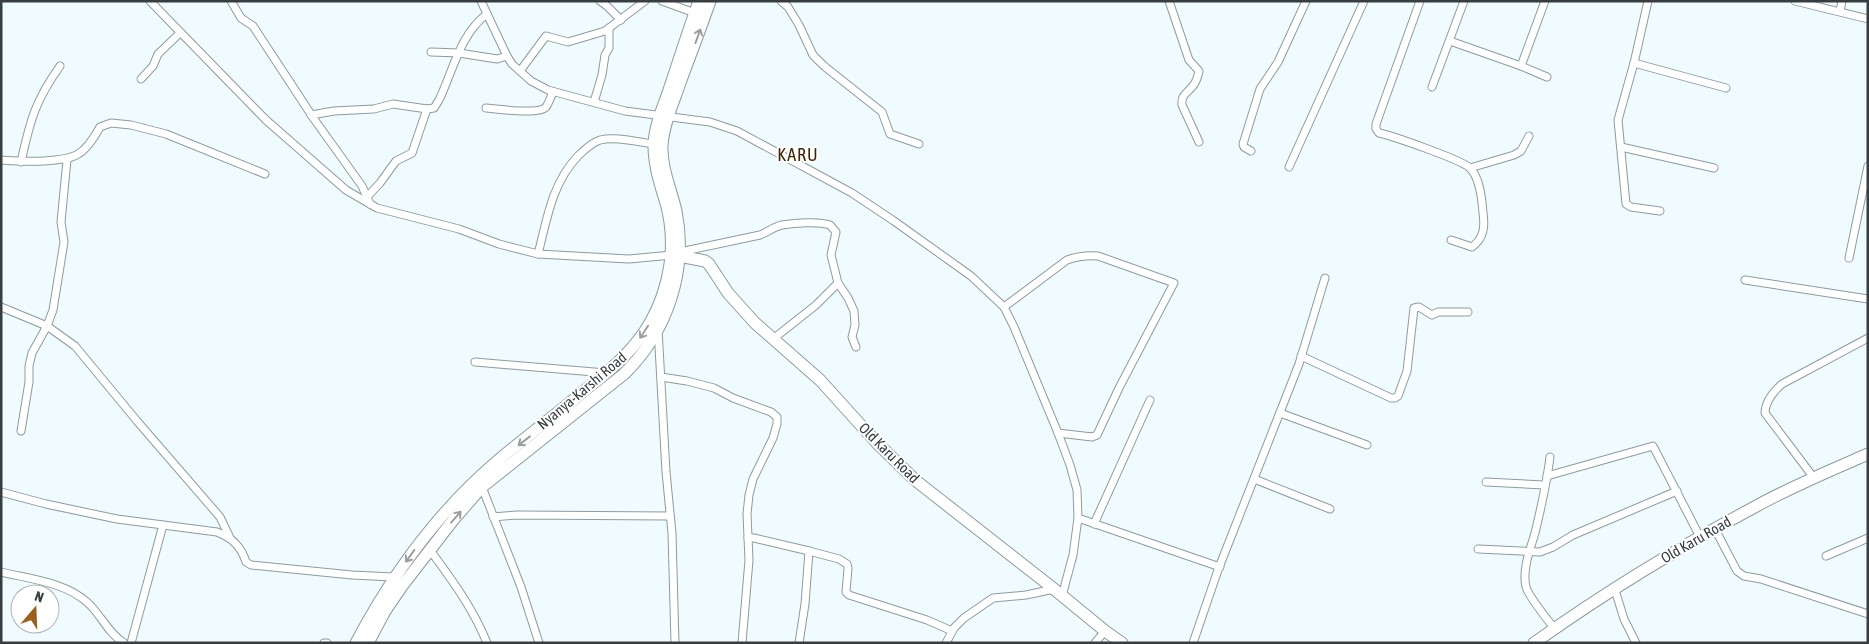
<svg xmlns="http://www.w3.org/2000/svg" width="1869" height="644" font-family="'Asap Condensed',sans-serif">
<rect width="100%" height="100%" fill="#effbff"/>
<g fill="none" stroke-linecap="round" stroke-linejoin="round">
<g stroke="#8d9b9f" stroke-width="9">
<g id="minor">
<path d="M150,1l116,119 80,70 31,18 82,21 40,15 39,10 91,5 43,-4"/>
<path d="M231,1l10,17 12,8 61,93 48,67 8,18"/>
<path d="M481,1l26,55 5,8 19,17 17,9 77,21 85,11 27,9 115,62 42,28 77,55 33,31 10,20 44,106 12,32 7,25 1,28 -5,37 -11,41"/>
<path d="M600,1l7,5 14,14"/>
<path d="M662,1l33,12"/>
<path d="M781,1l7,6 11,18 14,30 11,11 58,46 8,22 29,10"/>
<path d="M1169,1l20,59 10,11c-1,5 -3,12 -7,16 -6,7 -11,8 -10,18l17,37"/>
<path d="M1420,1l-44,123v5l3,4c14,3 83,27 91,35 10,10 12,31 13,45 2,14 1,25 -11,34l-21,-7"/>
<path d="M1648,1l-14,62 -16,57 8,84 5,3 29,4"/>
<path d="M1795,1l73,18"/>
<path d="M1840,11l2,-10"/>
<path d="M1450,41l71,25 24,-65"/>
<path d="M431,52l28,1 38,6 10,-3"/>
<path d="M1634,63l92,25"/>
<path d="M1521,66l26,11"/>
<path d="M520,71l26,-35 22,6 37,-11 40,-30"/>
<path d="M141,79l12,-13 5,-12 22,-21"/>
<path d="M1432,87l32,-86"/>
<path d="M594,102l8,-27 3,-20 4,-7v-20"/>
<path d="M486,108c12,1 53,7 60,-1 3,-4 5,-11 7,-15"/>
<path d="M311,115l23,-4 40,-2 19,-5 34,5 7,-1 5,-8c14,-29 21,-66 48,-86"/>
<path d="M1621,147l93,21"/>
<path d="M1251,151l-7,-4 -1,-3 17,-55 18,-27 28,-61"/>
<path d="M1,160c15,1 28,2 43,1 32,-2 40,-5 56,-34l11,-4 20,2 35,9 99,40"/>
<path d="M21,162c9,-41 14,-61 39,-96"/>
<path d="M1289,167l75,-166"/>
<path d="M1470,168l44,-13 7,-4 8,-15"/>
<path d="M367,197l13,-14 16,-22 16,-8 15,-44"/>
<path d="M680,252l80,-17c8,-3 13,-8 22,-10 12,-2 37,-4 48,0l6,7 -5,23 7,28 10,15 6,13 1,14 -3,12 4,10"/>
<path d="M538,254c9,-35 14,-71 40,-98 6,-6 13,-13 22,-16 16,-4 37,2 53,4"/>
<path d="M1849,258l19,-92"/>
<path d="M1745,280l123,19"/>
<path d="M1,307l46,19 28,20 62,75 83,96 10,21"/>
<path d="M1004,307l63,-47c11,-4 19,-5 31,-4l76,27 -55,105 -22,47 -5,2 -34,-4"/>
<path d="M658,329l8,143 6,61 3,110"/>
<path d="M773,339l43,-34 22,-22"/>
<path d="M1301,356l90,42h4l3,-2 9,-25 7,-63 5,-1 13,8 6,-3h30"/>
<path d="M475,362l131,11"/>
<path d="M661,377l26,4 27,7 19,10 38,14 6,5v7l-4,14 -20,41 -4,16 -2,19 2,46 -7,83"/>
<path d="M1280,413l87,32"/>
<path d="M21,431l8,-49v-16l3,-13 15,-27 6,-16 11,-68 -3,-20 6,-62"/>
<path d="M1550,457c-3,25 -9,51 -15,76 -5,17 -13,36 -9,54 3,10 21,32 28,41"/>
<path d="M1547,476l106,-30 47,91"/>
<path d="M1814,478l-49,-65c0,-12 8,-21 17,-29l86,-46"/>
<path d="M1254,479l76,30"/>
<path d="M1486,482l58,3"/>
<path d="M482,487l39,100 18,56"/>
<path d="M1,492l45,12 71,15 100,13c15,6 24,14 29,30l5,3 101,10 42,2"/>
<path d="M493,517l24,-2 153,1"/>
<path d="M1078,518l142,49"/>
<path d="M1094,524l56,-124"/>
<path d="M1715,529l22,42 7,5 17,3 107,35"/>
<path d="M748,538h6l55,13 -4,53 -6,39"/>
<path d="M1478,549l62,3 13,-5 20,-12 104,-44"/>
<path d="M430,550c22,30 43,58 57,93"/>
<path d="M809,551l30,8 8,5 1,4 -2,24 3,3 78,25 25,11"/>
<path d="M1826,556l42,-18"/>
<path d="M1,572c29,7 64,10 87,31 14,13 19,29 36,40"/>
<path d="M1615,590l9,29 12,24"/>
<path d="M131,643l32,-118"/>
<path d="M324,643h3"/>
<path d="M946,643l8,-15 10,-10 29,-20 33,-3 28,-6"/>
<path d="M1095,643l10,-12"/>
<path d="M1193,643l25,-73 81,-206 26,-86"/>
</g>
</g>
<g stroke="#8d9b9f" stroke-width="13">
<g id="primary">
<path d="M674,255l31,6 4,3 19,29 27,30 65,57 56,62 39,38 134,105 56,46 17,12"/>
<path d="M356,643c37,-70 84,-134 145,-185 29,-24 60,-47 88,-71 24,-19 46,-38 61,-64 21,-37 27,-80 16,-120 -6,-19 -12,-38 -12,-57 0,-18 8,-36 14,-53 10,-30 20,-61 31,-92"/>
<path d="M368,643l17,-32 17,-25 52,-67 28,-32 142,-113c43,-42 64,-103 52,-163 -5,-22 -15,-43 -14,-66 2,-23 12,-44 19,-65 10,-27 20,-53 29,-79"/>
<path d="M1534,643c69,-49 142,-94 217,-134 37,-21 78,-38 117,-55"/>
</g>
</g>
<use href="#minor" stroke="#fff" stroke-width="7"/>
<use href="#primary" stroke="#fff" stroke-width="11"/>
</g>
<defs><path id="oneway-shaft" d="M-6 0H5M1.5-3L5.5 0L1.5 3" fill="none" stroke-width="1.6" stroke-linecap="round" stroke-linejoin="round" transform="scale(1.25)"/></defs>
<g stroke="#9c9ea0">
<use href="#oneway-shaft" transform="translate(698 36) rotate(-70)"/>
<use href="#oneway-shaft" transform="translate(644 332) rotate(123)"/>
<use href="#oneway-shaft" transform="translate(524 441) rotate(142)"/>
<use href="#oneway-shaft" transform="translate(456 517) rotate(-49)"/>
<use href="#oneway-shaft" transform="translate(410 556) rotate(126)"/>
</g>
<g text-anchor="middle" stroke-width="4" stroke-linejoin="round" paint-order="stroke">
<g font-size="15" fill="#383e40" stroke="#fff">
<text transform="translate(582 391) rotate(-40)" y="5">Nyanya-Karshi Road</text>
<text transform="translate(889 453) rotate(45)" y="5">Old Karu Road</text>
<text transform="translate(1696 540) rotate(-30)" y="5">Old Karu Road</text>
</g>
<g font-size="18" letter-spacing="1" fill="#402405" stroke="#fff">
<text x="798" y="161">KARU</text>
</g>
</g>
<rect width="1869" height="644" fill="none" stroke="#383e40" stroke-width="5"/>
<g transform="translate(35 609) rotate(19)"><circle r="24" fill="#ffffff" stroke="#afb2b3"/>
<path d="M0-4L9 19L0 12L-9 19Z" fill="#9b6020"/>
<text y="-8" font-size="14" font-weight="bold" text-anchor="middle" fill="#383e40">N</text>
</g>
</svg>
